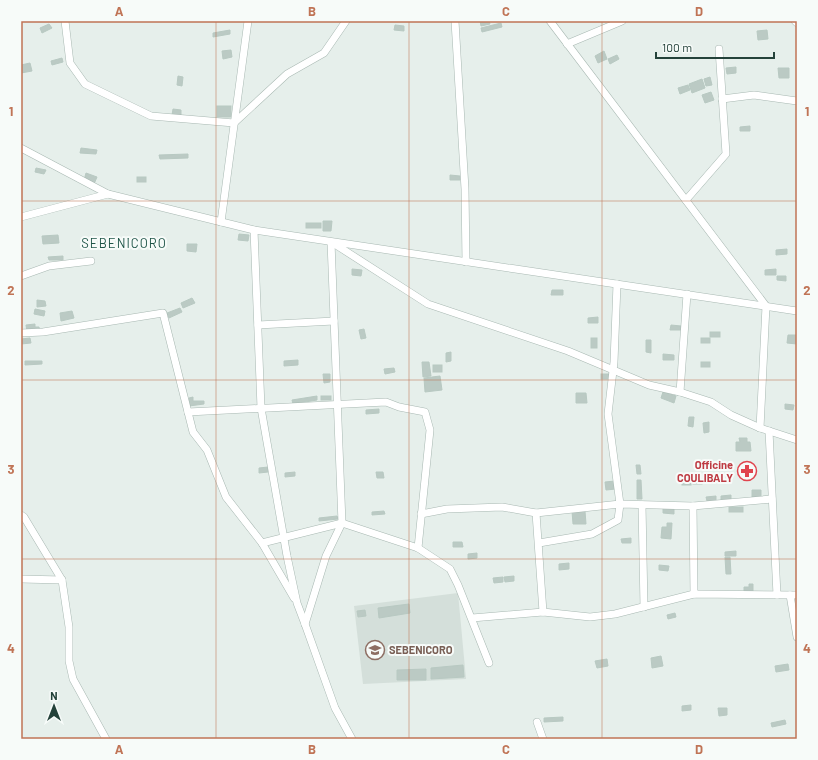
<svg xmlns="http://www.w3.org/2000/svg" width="818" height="760" font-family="Barlow,sans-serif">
<rect width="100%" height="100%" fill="#e6efeb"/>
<path fill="#d4dfda" d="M458,593l8,86 -103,5 -9,-78z"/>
<g fill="#bbcac4" stroke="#b8c9c2">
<path d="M480,21h9l1,3 -9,2z"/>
<path d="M501,23l1,4 -20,5 -1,-4z"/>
<path d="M49,24l3,4 -10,5 -2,-5z"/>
<path d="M395,25l9,1v5l-10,-1z"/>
<path d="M230,30v4l-17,3v-4z"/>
<path d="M767,30l1,9 -10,1 -1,-9z"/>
<path d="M231,50l1,7 -9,2 -1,-8z"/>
<path d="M604,51l3,8 -9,4 -3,-7z"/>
<path d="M617,55l2,4 -9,5 -2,-5z"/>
<path d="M62,58l1,4 -11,3 -1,-4z"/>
<path d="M30,63l2,8 -11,2v-8z"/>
<path d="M736,67v6l-9,1 -1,-6z"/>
<path d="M778,68h11v10h-10z"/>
<path d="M178,76l5,1 -1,9 -5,-1z"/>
<path d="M710,77l2,8 -6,1 -2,-7z"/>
<path d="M702,79l3,9 -13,5 -3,-9z"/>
<path d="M688,85l2,5 -10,4 -2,-6z"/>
<path d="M711,92l3,8 -9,3 -3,-8z"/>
<rect x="217" y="106" width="14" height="11"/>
<path d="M173,109l8,1v6l-9,-1z"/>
<path d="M750,126v5h-10v-4z"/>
<path d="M81,148l16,2 -1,4 -16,-1z"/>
<path d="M188,154v4l-28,1 -1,-4z"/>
<path d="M36,168l10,2 -2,4 -9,-2z"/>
<path d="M86,173l11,4 -3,7 -10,-4z"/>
<path d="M450,175l10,1v4h-10z"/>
<rect x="137" y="177" width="9" height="5"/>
<path d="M323,221h9l-1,10h-8z"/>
<rect x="306" y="223" width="15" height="5"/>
<path d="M239,234l10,1 -1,6 -10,-1z"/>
<path d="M58,235l1,8 -16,1 -1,-8z"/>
<path d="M187,244h10l-1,8 -9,-1z"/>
<path d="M787,249v5l-11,1v-5z"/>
<path d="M63,256v4h-14l-1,-3z"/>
<path d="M352,269l10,1 -1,6 -9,-1z"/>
<path d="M776,269v6h-11v-5z"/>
<path d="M777,276h9v5l-9,-1z"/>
<path d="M552,290h11v5h-12z"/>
<path d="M192,298l3,5 -12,5 -2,-5z"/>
<path d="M37,300l8,1 1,5 -9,1z"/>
<path d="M180,308l2,4 -13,6 -2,-5z"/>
<path d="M35,309l10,2 -1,5 -10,-2z"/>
<path d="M72,311l2,7 -13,3 -1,-8z"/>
<path d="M598,317v6h-10v-5z"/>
<path d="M35,324v3h4l1,5h-13l-1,-7z"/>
<path d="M671,325l10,1v4h-11z"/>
<path d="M364,329l2,9 -5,1 -2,-9z"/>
<rect x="710" y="332" width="10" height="5"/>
<path d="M788,335h9v9l-10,-1z"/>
<path d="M30,338l1,5 -10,1v-5z"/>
<rect x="591" y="338" width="6" height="10"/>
<rect x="701" y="338" width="9" height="5"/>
<path d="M646,340h5v13l-5,-1z"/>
<path d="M451,352v9l-5,1v-9z"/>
<path d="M663,354l11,1v5h-11z"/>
<path d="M298,360v5l-14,1v-5z"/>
<path d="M25,361h17v3l-17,1z"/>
<path d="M422,362h7l2,14 -8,1z"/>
<rect x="701" y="362" width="9" height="5"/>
<rect x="433" y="365" width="9" height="7"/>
<path d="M394,368l1,4 -10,2 -1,-5z"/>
<path d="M323,374h7v8l-6,1z"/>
<rect x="601" y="374" width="10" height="5"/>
<path d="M440,376l2,14 -17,2 -1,-14z"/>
<path d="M663,392l13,4 -2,7 -13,-5z"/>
<path d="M576,393h10l1,10h-11z"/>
<path d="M317,396v4l-24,4 -1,-4z"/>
<rect x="321" y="396" width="10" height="4"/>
<path d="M193,397v4h11v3l-15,2v-8z"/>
<path d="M785,404l9,1 -1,5 -8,-1z"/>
<path d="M379,409v4l-13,1v-4z"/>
<path d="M689,417h5l-1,10 -5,-1z"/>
<path d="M709,422v10l-5,1 -1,-10z"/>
<path d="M739,438h8v4h3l1,9h-15v-9h4z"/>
<path d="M636,465h4l1,9h-4z"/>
<path d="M268,467v5l-9,1v-5z"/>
<path d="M752,467l1,7 -9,1 -1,-7z"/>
<path d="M295,472v4l-10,1v-4z"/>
<path d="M376,472h7l1,6h-7z"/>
<rect x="693" y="479" width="9" height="5"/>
<path d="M637,480h4l1,19h-5z"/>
<rect x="682" y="480" width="9" height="5"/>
<path d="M615,481l1,8 -10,1 -1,-8z"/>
<path d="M752,490h9v8l-9,-1z"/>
<path d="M731,495v5l-10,1v-5z"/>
<path d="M716,496v5h-9l-1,-4z"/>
<rect x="729" y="507" width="14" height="5"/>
<path d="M663,508h11v6l-11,-1z"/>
<path d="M384,511l1,3 -13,1v-3z"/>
<path d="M572,511h13l1,13h-13z"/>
<path d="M337,516l1,3 -19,2v-3z"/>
<path d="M667,523h5l-1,16 -10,-1 1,-11h5z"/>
<path d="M631,538v5h-9l-1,-4z"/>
<path d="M453,542h9l1,5h-10z"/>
<path d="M736,551v5h-11v-4z"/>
<path d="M477,553v5l-9,1v-5z"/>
<path d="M725,557h5l1,17h-5z"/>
<path d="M569,563v6l-10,1v-6z"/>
<path d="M659,565l10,1 -1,5 -9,-1z"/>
<path d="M514,576v5l-9,1 -1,-5z"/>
<path d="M503,577v5l-9,1 -1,-5z"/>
<path d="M749,584h4v7l-9,1v-5h5z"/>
<path d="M409,604l1,9 -31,5 -1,-10z"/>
<path d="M365,610l1,6 -8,1 -1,-6z"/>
<path d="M675,613l1,4 -8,2 -1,-4z"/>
<path d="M661,656l2,10 -11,2 -1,-10z"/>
<path d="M607,659l1,7 -11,2 -2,-7z"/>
<path d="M788,664l1,6 -13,2 -1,-6z"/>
<path d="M463,665l1,12 -33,2v-11z"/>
<path d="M426,669v11h-29v-10z"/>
<path d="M691,705v5l-9,1v-5z"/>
<path d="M718,708h9v7l-8,1z"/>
<path d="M563,717v4l-19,1v-4z"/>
<path d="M785,720l1,4 -14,3 -1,-4z"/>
</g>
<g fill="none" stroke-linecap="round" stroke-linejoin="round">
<g stroke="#a8b8b2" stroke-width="8">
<g id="street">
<path d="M65,21l5,42 15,21 66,32 83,7 53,-49 37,-21 22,-32"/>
<path d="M455,21l10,168 1,73"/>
<path d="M550,21l216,285 -6,122"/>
<path d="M795,21l2,2"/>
<path d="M567,44l55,-23"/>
<path d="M722,99l32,-4 43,6"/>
<path d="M21,148l87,46 146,36 543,81"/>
<path d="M686,200l40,-46 -7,-105"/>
<path d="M21,217l87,-23"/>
<path d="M221,222l27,-201"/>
<path d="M254,230l7,178 26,148 10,47 8,21 30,84 17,31"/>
<path d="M333,243l95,61 140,47 81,34 31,7 31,10 20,13 29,13 37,12"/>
<path d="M21,276l28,-10 42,-5"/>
<path d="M258,325l76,-4"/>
<path d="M21,333l22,-1 120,-19 30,119 14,18 19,47 36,46 32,55"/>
<path d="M680,392l7,-98"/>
<path d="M188,412l198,-10 13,5 26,5 5,18 -12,118"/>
<path d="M769,431l8,164"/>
<path d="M642,505l2,102"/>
<path d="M693,506l1,88"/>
<path d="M536,513l7,99"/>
<path d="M421,514l26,-5 55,-2 34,6 84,-9 73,2 79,-7"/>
<path d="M21,515l3,2 38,63 7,47v34l4,18 33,60"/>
<path d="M262,543l80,-20 76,25 32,21 8,16 31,78"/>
<path d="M539,543l53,-9 26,-14 2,-16 -12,-90 6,-52 3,-78"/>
<path d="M21,579l41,1"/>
<path d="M790,595l7,42"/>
<path d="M472,618l71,-6 47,5 25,-3 79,-20 103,1"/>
<path d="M305,624l21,-68 16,-33 -11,-281"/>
<path d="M537,722l6,17"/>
</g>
</g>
<use href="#street" stroke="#fff" stroke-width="7"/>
</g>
<path fill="none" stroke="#c07456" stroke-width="1" stroke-opacity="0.55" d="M216,21v718M409,21v718M602,21v718M21,201h776M21,380h776M21,559h776"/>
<defs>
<g id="pharmacy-ring" transform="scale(1)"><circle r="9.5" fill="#f7fbf9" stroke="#e0444e" stroke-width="1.5"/><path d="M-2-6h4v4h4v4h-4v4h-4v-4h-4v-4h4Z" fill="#e0444e"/></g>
<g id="school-ring" transform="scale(1)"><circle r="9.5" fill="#f7fbf9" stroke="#8d6e63" stroke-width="1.5"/><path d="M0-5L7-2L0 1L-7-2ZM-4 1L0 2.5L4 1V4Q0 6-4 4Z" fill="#8d6e63"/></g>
</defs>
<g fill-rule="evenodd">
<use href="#pharmacy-ring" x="747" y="471"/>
<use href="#school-ring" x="375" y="650"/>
</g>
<g text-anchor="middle" stroke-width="4" stroke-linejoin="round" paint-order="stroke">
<g font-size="11" font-weight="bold" fill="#be3a42" stroke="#f7fbf9" text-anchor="end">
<text x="733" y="469">Officine<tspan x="733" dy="13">COULIBALY</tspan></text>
</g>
<g font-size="11" font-weight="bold" fill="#785e54" stroke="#f7fbf9" text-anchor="start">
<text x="389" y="654">SEBENICORO</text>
</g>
<g font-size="13" letter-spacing="1" fill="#1f5548" stroke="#f7fbf9">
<text x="124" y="248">SEBENICORO</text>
</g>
</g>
<rect width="818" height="760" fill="none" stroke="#f7fbf9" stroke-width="44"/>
<g transform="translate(54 706)" stroke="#f7fbf9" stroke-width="3" paint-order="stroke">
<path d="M0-3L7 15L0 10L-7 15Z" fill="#24423a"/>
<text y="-6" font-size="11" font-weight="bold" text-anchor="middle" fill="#24423a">N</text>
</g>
<path d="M656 52v6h118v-6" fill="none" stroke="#24423a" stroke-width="2"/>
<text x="662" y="52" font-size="12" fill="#24423a" stroke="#f7fbf9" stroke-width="3" paint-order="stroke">100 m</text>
<rect x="22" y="22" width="774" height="716" fill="none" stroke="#c07456" stroke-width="1.5"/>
<g font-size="13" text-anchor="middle" font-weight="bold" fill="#c07456">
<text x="119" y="16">A</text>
<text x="312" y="16">B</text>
<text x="506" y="16">C</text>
<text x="699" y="16">D</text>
<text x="11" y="116">1</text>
<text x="807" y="116">1</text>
<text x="11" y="295">2</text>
<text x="807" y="295">2</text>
<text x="11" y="474">3</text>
<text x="807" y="474">3</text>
<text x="11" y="653">4</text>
<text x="807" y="653">4</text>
<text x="119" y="754">A</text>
<text x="312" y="754">B</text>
<text x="506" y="754">C</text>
<text x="699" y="754">D</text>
</g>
</svg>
